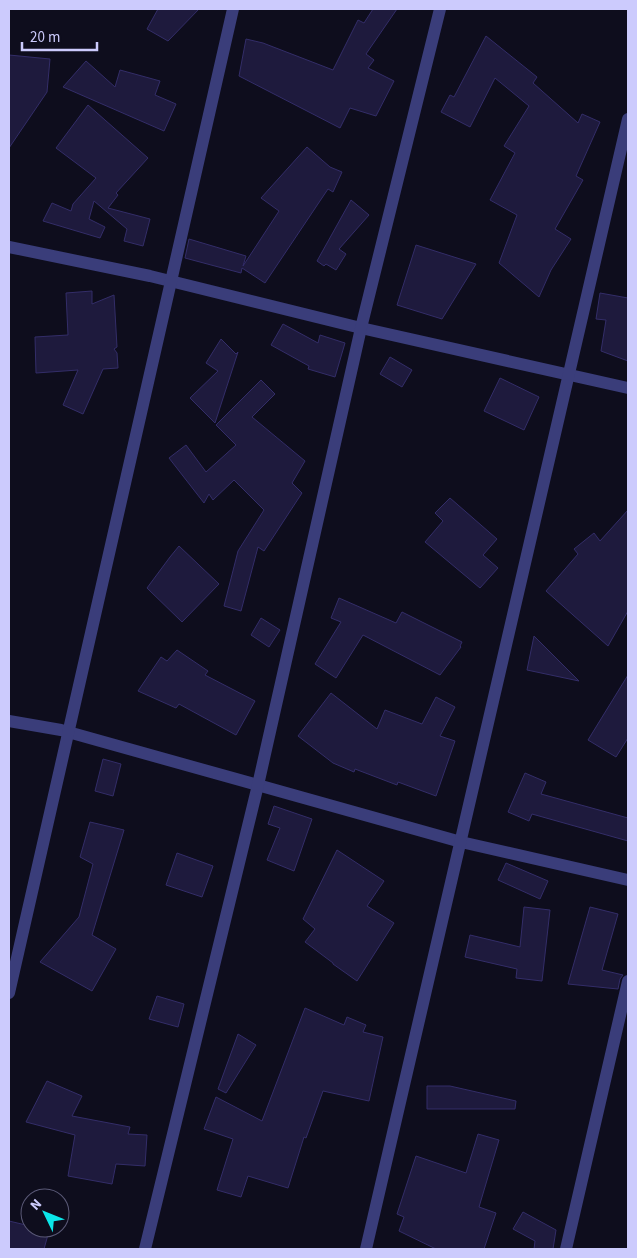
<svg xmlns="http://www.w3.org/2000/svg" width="637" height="1258" font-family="'Source Sans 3',sans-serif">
<rect width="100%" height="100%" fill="#0e0d1d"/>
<g fill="#1e1a3d" stroke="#332d68">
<path d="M158,9h41l-31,32 -21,-12z"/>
<path d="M373,9h24l-31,45 8,6 -6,8 26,13 -18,35 -26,-8 -10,20 -101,-52 7,-37 17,4 70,27 25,-50 6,3z"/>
<path d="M486,36l51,41 -4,6 45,40 4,-9 18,8 -24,54 7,4 -28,49 16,10 -20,31 -12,27 -40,-34 18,-48 -27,-15 25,-47 -11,-7 25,-40 -34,-28 -25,49 -29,-15 9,-17 4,2z"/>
<path d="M9,55l41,4 -3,33 -38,56z"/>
<path d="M86,61l29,26 5,-17 40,11 -5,14 21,9 -12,27 -101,-44z"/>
<path d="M88,105l60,53 -32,35 2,2 -10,13 42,11 -7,27 -19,-5 3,-12 -33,-28 -5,18 16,8 -5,11 -57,-17 9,-18 19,8 2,-7 23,-26 -40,-30z"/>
<path d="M307,147l23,20 12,5 -9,20 -5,-3 -63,94 -23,-15 -1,5 -56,-15 4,-19 57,17 -3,10 36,-55 -18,-13z"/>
<path d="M351,200l18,15 -30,34 7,5 -10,16 -10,-6 -2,2 -7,-5z"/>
<path d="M416,245l60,19 -34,55 -45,-14z"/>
<path d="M92,291v13l22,-9 3,52 -3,2 3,4 1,15 -15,1 -20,45 -20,-9 15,-35 -42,3 -1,-36 33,-2 -2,-42z"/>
<path d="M600,293l28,5v63l-27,-10 5,-31 -10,-1z"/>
<path d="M283,324l35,19 2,-8 25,8 -10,34 -27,-8 1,-3 -38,-21z"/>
<path d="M221,339l15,15 2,-2 -23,71 -25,-25 28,-27 -12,-8z"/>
<path d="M390,357l22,13 -10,17 -22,-13z"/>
<path d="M500,378l39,19 -15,33 -40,-19z"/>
<path d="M261,380l14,14 -23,23 53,44 -13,22 10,10 -38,58 -6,-4 -17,64 -17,-5 14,-55 26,-41 -30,-30 -21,20 -4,-6 -5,9 -35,-45 17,-13 20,27 30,-27 -20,-20z"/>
<path d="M450,498l47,41 -14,16 15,13 -18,20 -55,-46 18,-21 -8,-8z"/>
<path d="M628,510v101l-20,35 -62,-55 32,-37 -4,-5 20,-16 6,8z"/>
<path d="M179,546l40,38 -37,38 -35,-34 23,-31z"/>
<path d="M339,598l57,25 6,-11 60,30 -2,4 1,1 -21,28 -77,-40 -27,43 -21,-14 26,-42 -10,-4z"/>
<path d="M261,618l19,12 -11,17 -18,-12z"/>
<path d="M534,636l45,45 -52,-11z"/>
<path d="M177,650l31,21 -3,4 50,26 -19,34 -57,-31 -3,4 -38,-17 23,-34 6,4z"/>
<path d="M628,675v63l-12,19 -28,-17z"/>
<path d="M331,693l46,36 8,-19 37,14 14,-27 19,10 -15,29 15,5 -19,55 -38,-14 -1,3 -42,-16 -1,3 -21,-9 -35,-27z"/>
<path d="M103,759l18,5 -8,32 -18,-5z"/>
<path d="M525,773l21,9 -5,12 87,24v23l-96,-27 -3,7 -21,-9z"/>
<path d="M274,806l38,13 -18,52 -27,-11 13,-32 -12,-4z"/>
<path d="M90,822l34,8 -32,105 24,14 -24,42 -52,-29 39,-45 14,-53 -13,-7z"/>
<path d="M337,850l47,31 -17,25 27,17 -37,58 -24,-17v-1l-28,-21 10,-13 -12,-10z"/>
<path d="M177,853l36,13 -11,31 -36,-12z"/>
<path d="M506,863l42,18 -8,18 -42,-19z"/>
<path d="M524,907l26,3 -8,71 -26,-3 1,-9 -52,-12 5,-22 50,12z"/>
<path d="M590,907l28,7 -16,56 21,5 -3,4 -2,10 -50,-5z"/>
<path d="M157,996l27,8 -6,23 -29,-8z"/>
<path d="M305,1008l39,17 3,-8 19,8 -3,7 20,5 -14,64 -46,-10 -17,47 -2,-1 -16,51 -40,-12 -7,21 -24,-7 16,-51 -29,-10 12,-32 46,24z"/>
<path d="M238,1034l18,11 -30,48 -8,-4z"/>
<path d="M47,1081l35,15 -10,20 58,11 -2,7 19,1 -2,31 -29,-2 -4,20 -44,-8 7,-41 -49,-13z"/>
<path d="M427,1086h23l66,15 -1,8h-88z"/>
<path d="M478,1134l21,6 -20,67 17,6 -12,36h-48l-37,-18 5,-14 -7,-3 19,-58 50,17z"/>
<path d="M523,1212l33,18 -3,19h-19l1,-8 -22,-12z"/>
<path d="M9,1221l21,5v2l19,3 -5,18h-35z"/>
</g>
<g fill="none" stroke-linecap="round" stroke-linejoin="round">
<g stroke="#3a3d7a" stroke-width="12">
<path d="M9,247l141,29 211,52 267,60"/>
<path d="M9,721l52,9 400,112 167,38"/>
<path d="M9,993l224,-984"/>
<path d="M145,1249l113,-464 103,-457 79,-319"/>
<path d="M366,1249l262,-1130"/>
<path d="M566,1249l62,-268"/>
</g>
</g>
<rect width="637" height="1258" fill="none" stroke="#cccbfd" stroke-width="20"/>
<g transform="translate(45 1213) rotate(313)"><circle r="24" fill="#0e0d1d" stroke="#5a5977"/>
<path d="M0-4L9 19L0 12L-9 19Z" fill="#0be6e9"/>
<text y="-8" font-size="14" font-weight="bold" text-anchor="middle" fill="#cccbfd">N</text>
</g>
<path d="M22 42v8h75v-8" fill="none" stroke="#cccbfd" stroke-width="2.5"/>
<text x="30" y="42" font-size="15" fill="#cccbfd" stroke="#0e0d1d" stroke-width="4" paint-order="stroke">20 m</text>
</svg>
